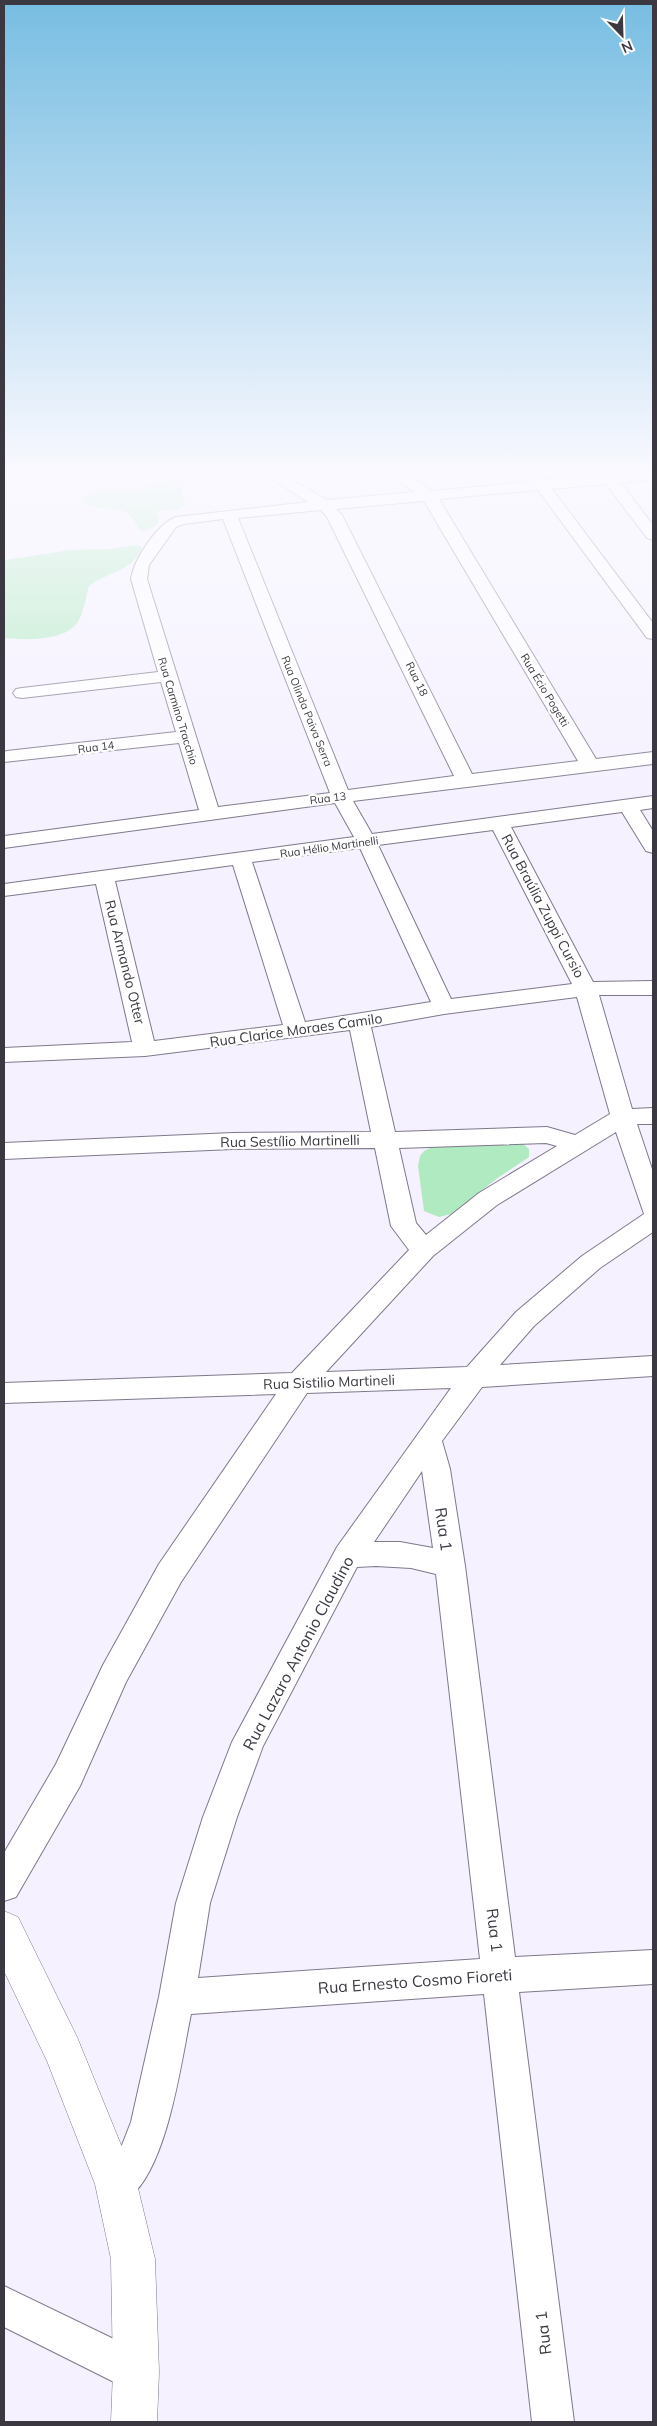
<svg xmlns="http://www.w3.org/2000/svg" width="657" height="2426" font-family="Mulish,sans-serif">
<rect width="100%" height="100%" fill="#f5f1ff"/>
<g fill="#b0eac0">
<path d="M183,476l2,2 -3,17 4,9 -11,6 -18,1 2,11 -7,6 -11,4c-4,-8 -10,-17 -18,-21 -13,-5 -34,1 -42,-12 13,-13 32,-7 48,-9 18,-3 36,-9 54,-14z"/>
<path d="M136,545l6,2c-8,24 -35,25 -53,39 -3,11 -5,24 -10,34 -12,22 -54,20 -75,18l1,-78 66,-10 38,-1z"/>
<path d="M522,1143l7,6v8l-30,20 -48,37 -12,3 -15,-6 -6,-45 2,-10 4,-5 14,-7z"/>
</g>
<g fill="none" stroke-linecap="round" stroke-linejoin="round">
<g stroke="#7f788c" stroke-width="2">
<g id="minor">
<path d="M262,473h18l47,27 87,-8 -26,-19h17l26,18 99,-9 -5,-6 2,-3h10l9,7 53,-5 -1,-2h55v6l-33,3 33,43v15l-6,-2 -41,-54 -54,5 101,134v16l-6,-1 -109,-148 -99,9 157,260 57,-7v12l-300,37 19,33 281,-38v12l-13,2 13,21v22l-7,-2 -24,-39 -111,15 82,155 60,-1v14h-54l33,114 21,-1v16h-16l16,48v60l-53,36 -66,58 -34,39 153,-9v20l-171,11 -40,54 8,28 15,97 50,391 138,-7v34l-134,8 55,430h-42l-48,-428 -293,20c-10,48 -23,151 -61,183 -3,3 -10,4 -14,6l-14,-5 -5,-14 5,-14 20,-25 9,-23 28,-125 17,-94 27,-86 29,-75 105,-195 114,-159 -144,5 -126,189 -55,100 -46,104 -64,111 -12,4v-48l52,-89 47,-99 56,-101 117,-170 -272,9v-20l288,-10 117,-123 -18,-24 -16,-78 -142,1 -229,10v-16l229,-10 138,-1 -21,-102 -205,26 -141,6v-14l128,-6 -36,-158 -92,12v-12l350,-47 -19,-34 -331,45v-12l195,-26 -20,-67 -175,19v-10l3,-1 169,-19 -15,-50 -139,16 -6,-1 -3,-4 3,-4 6,-1 136,-16 -27,-93c3,-20 26,-55 45,-62l132,-15zM424,501l154,260 -106,13 -130,-259 -6,-6zM321,510l6,7 127,259 -106,14 -110,-272zM223,519l107,274 -112,14 -71,-228 2,-14 27,-38 8,-3zM493,830l79,154 -121,15 -73,-154zM360,848l71,154 -126,20 -53,-160zM233,865l50,160 -129,16 -39,-160zM577,997l33,117 -35,21 -28,-8 -152,5 -24,-105 73,-13zM616,1132l28,82 -62,42 -66,56 -49,55 -141,5 107,-116 64,-51zM546,1143l11,3 -78,47 -53,42 -10,-12 -17,-75zM422,1471l11,77 -33,-6h-26zM376,1566l35,2 25,6 44,385 -282,19 12,-75 27,-86 26,-71 94,-179z"/>
<path d="M4,2286l147,71 6,15 -6,15 -15,6 -132,-66z"/>
</g>
</g>
<g stroke="#7f788c" stroke-width="1">
<path id="major" d="M4,1911l14,6 59,120 60,147 18,75 4,113 -2,50h-46l2,-50 -2,-113 -16,-75 -48,-123 -43,-90z"/>
</g>
<use href="#minor" fill="#fff" fill-rule="evenodd"/>
<use href="#major" fill="#fff" fill-rule="evenodd"/>
</g>
<linearGradient id="sky" x2="0" y2="1"><stop stop-color="#77bde2"/><stop offset="0.58" stop-color="#faf9ff"/><stop offset="1" stop-color="#faf9ff" stop-opacity="0"/></linearGradient>
<rect width="657" height="813" fill="url(#sky)"/>
<g text-anchor="middle" stroke-width="4.5" stroke-linejoin="round" paint-order="stroke">
<g font-size="11" fill="#3b3841" stroke="#fff">
<text transform="translate(417 679) rotate(64)" y="4">Rua 18</text>
<text transform="translate(545 690) rotate(59)" y="4">Rua Écio Pogetti</text>
<text transform="translate(178 711) rotate(73)" y="4">Rua Carmino Tracchio</text>
<text transform="translate(307 711) rotate(68)" y="4">Rua Olinda Paiva Serra</text>
<text transform="translate(96 747) rotate(-7)" y="4">Rua 14</text>
<text transform="translate(328 798) rotate(-7)" y="4">Rua 13</text>
<text transform="translate(329 847) rotate(-8)" y="4">Rua Hélio Martinelli</text>
</g>
<g font-size="14" fill="#3b3841" stroke="#fff">
<text transform="translate(543 906) rotate(62)" y="5">Rua Braúlia Zuppi Cursio</text>
<text transform="translate(125 962) rotate(76)" y="5">Rua Armando Otter</text>
<text transform="translate(296 1030) rotate(-8)" y="5">Rua Clarice Moraes Camilo</text>
<text transform="translate(290 1141) rotate(-1)" y="5">Rua Sestílio Martinelli</text>
<text transform="translate(329 1382) rotate(-2)" y="5">Rua Sistilio Martineli</text>
</g>
<g font-size="16" fill="#3b3841" stroke="#fff">
<text transform="translate(444 1529) rotate(82)" y="6">Rua 1</text>
<text transform="translate(298 1653) rotate(-62)" y="6">Rua Lazaro Antonio Claudino</text>
<text transform="translate(495 1930) rotate(83)" y="6">Rua 1</text>
<text transform="translate(415 1981) rotate(-4)" y="6">Rua Ernesto Cosmo Fioreti</text>
<text transform="translate(543 2333) rotate(-97)" y="6">Rua 1</text>
</g>
</g>
<rect width="657" height="2426" fill="none" stroke="#3b3841" stroke-width="10"/>
<g transform="translate(622 35) rotate(157)" stroke="#ffffff" stroke-width="4" paint-order="stroke">
<path d="M0-4L9 19L0 12L-9 19Z" fill="#3b3841"/>
<text y="-8" font-size="14" font-weight="bold" text-anchor="middle" fill="#3b3841">N</text>
</g>
</svg>
